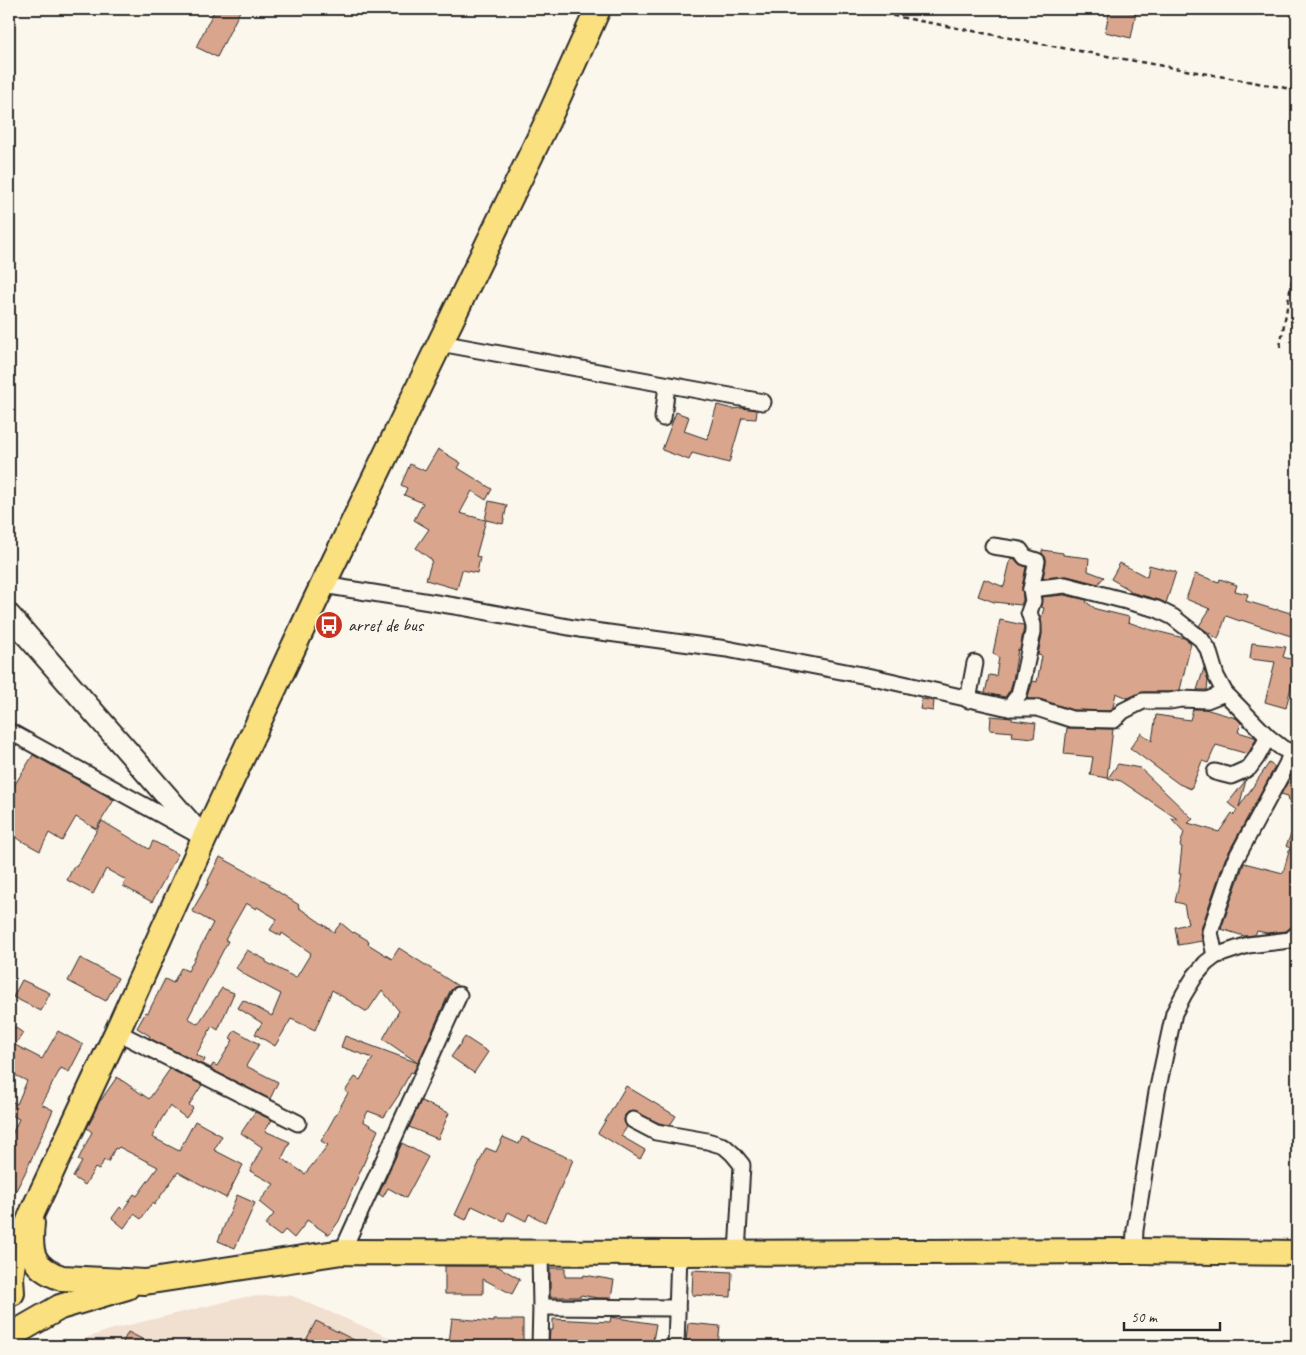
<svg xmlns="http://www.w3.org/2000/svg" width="1306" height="1355" font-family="Caveat,sans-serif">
<rect width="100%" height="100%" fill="#fbf7ec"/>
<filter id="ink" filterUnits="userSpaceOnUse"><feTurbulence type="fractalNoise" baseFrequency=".02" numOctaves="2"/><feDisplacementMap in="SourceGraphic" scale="10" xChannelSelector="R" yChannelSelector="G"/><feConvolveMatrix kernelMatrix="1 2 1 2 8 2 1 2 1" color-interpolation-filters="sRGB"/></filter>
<g filter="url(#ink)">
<path fill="#f1dfd0" d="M290,1295l119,51h-347l51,-17 132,-32z"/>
<g fill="#d9a68d" stroke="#2b2b2b">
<path d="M215,9h26l-24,48 -21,-10z"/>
<path d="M1110,9l26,4 -5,25 -26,-6z"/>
<path d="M717,405l16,4 8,-1 16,2 -1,9 -14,-1 -13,45 -37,-10 -3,7 -27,-10 14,-38 13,5 -5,14 23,8z"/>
<path d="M438,449l23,14 -3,5 34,21 -6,11 -14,-9 -12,22 25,7 4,-19 18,4 -4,19 -17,-4 -10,36 4,1 -3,16 -15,-3 -5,19 -31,-9 6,-20 -16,-12 13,-19 -15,-9 9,-17 -19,-8 3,-7 -6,-3 9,-21 15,7z"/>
<path d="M1042,550l21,3v2l26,3 -1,13 16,6 -6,7 -31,-8 -24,2 3,-15v-5l-4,-5z"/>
<path d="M1011,558l4,1 3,4 8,4 -4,20 1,13 -2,5 -27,-3 -16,-6 6,-17 20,8z"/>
<path d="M1120,563l27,14 2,-12 27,7 -10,31 -7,-3 -29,-8v-2l-19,-11z"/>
<path d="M1195,574l24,8 1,-3 17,6 -2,6 13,3 -2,7 30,9 1,-1 20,6v11l-3,11 -53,-17 -1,1 -14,-5 -8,23 -19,-13 11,-17 -24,-10z"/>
<path d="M1064,595l23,5 -1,2 10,7 33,8 -1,5 20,7 36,9 7,5 -11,47 -11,2h-26l-15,6 -12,-5 -3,14 -3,4 -37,-1 -33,-11h-13l6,-18 4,1 5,-26 -4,-1 4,-21 -1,-15 3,-11 -3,-1 1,-10z"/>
<path d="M1000,620l23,5 1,1 -4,24 -2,-1 -5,31 -3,10 -5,7 -20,-4 4,-18 7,1 3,-19 -6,-4z"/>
<path d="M1252,643l34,4 -3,10 14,4 -11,47 -21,-6 10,-40 -25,-3z"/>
<path d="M1204,668l4,13 -1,9h-10z"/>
<path d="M922,699l12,2 -1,10 -13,-2z"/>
<path d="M1193,709h12l31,9 5,5 -3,9 17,5 1,2 -8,15 -32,-9 -8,18 -6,-2 -11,28 -12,-5 -49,-36 11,-15 11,8 4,-26 34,5z"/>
<path d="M991,716l21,2v2l24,3 -2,15 -22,-2 1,-4 -23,-2z"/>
<path d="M1067,728l46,1 -6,49 -17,-3 3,-18 -29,-3z"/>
<path d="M33,755l81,45 -18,29 -20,-12 -14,24 -13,-8 -9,18 -31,-17v-40z"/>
<path d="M1269,763l6,4 -50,92 -24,70 1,12 -24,4 -3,-18 13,-3 -4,-20 -9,-2 6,-28h-2l3,-27 -2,-1 4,-14 -13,-14 8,2 -58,-39 -13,-3 10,-14 22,4 53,51 -5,4 31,9 13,-19 2,2 3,-5 -9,-7 18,-23 -7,27z"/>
<path d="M1290,778l7,5v35l-4,1 -5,-23 -7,-2z"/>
<path d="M1297,820v105l-6,2 -5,4 -19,2 -10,-2 -2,4 -11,1 -23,-7 23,-66 39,10 7,-25 -4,-2z"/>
<path d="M102,821l47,28 4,-8 25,13 -26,48 -29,-16 3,-6 -20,-11 -13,25 -26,-14 7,-14 2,1z"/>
<path d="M220,857l50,27 -1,2 30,19 -1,2 36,25 7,-9 12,10 1,-1 15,9 -1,3 24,15 7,-11 59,38 -5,2 -3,3 -32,72 -35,-24 16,-28 -17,-21 -15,22 -35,-22 -17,40 -24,-11 -16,27 -20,-12 7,-11 -24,-15 5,-8 29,16 9,-22 -34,-18 -11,-8 11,-18 19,10v2l30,16 15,-25 -29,-20 -1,3 -11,-6 7,-11 -20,-12 -1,2 -10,-6 -21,37 3,1 -40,77 10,6 24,-36 12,5 -16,37 -6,-4 -16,29 9,4 -2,5 8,4 2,-4 4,2 16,-26 -3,-2 5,-8 24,14 -13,22 32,16 -8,17 -121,-61 1,-2 -13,-8 9,-16 2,1 17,-34 8,4 8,-15 7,3 25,-48 -21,-12 17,-29 -1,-1z"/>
<path d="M80,958l38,20 -12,23 -38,-20z"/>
<path d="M22,980l28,13 -9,18 -28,-14z"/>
<path d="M9,1023l14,10 -8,12 27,14 16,-28 25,14 -14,27 -8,-4 -20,36 12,6 -27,61 -17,33v-63l10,-22 -10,-5v-14l8,4 10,-23 -18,-9z"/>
<path d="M345,1036l73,27 -5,10 -2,-1 -12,21h1l-16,24 -16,-6 -5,10 15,9 -39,91 -10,14 -22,-15 -2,4 -11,14 -9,-8 -5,6 -15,-11 9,-11 -15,-12 15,-18 -24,-13 12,-24 -21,-14 14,-21 17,8 -7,11 25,11 -8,16 23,16 23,-29 -7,-4 27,-48 -3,-2 10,-14 5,3 13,-22 -32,-11z"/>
<path d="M465,1037l23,15 -14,21 -23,-16z"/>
<path d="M170,1069l32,16 -13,20 4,3 -7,10 -16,-12 -8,12 -10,19 27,14 16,-30 27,15 -8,14 29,15 -17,33 -48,-26 -24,33 -2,-2 -11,16 -7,-5 -10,14 -12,-10 8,-11 3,3 11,-16 3,2 21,-29 -39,-20 -2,2 -2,-1 -7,14 -4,-2 -5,10 -4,-2 -10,17 -12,-8 9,-15 -4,-2 14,-28 -5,-4 7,-13h-1l7,-15h1l16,-23 32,22z"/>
<path d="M626,1086l50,30 -6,9 -11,-2 -26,-12 -5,1 -3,3 -1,6 3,6 -6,9 24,14 -5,9 -42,-26z"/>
<path d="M421,1101l28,12 -11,26 -29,-12z"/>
<path d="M503,1137l16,7 3,-7 51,23 -28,62 -16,-8 -3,7 -18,-9 -4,9 -32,-15 -6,14 -11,-5 31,-67 10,4z"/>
<path d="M402,1143l26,14 -22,41 -18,-10 -5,9 -4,-3z"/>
<path d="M237,1195l18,8 -20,45 -17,-7z"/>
<path d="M445,1266h52l23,13 -8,15 -29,-15v15h-38z"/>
<path d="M550,1268h15v9h18l1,-2 30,5 -3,18h-13l-17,-3 -1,2h-30z"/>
<path d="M693,1270l39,2 -1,25 -39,-2z"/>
<path d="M611,1317l45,7 -4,22h-27l-29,-5v5h-47l1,-16h3v-11l57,3z"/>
<path d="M452,1318l42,4v-2h29v26h-48l-26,-3z"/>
<path d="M316,1321l50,25h-63z"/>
<path d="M688,1323l32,3 -2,19 -32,-4z"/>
<path d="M128,1332l28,14h-35z"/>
</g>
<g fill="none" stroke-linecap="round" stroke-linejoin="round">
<g stroke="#2b2b2b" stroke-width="19">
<g id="minor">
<path d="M440,343l323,59"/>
<path d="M663,418l4,-33"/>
<path d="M993,546l27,4 5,7 12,4 -6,28 34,-4 92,24 16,8 28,22 7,10 8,27 9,17"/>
<path d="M323,585l138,22 118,22 148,20 150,29 132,30h28l34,11 43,1 9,-9 20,-10h27l11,-2 26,1 18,-7 43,44 14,11 15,7"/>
<path d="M968,700l7,-37"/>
<path d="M1009,708l10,-14 4,-15 10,-47v-7l-4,-13 4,-11 -2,-12"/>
<path d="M9,731l185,102"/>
<path d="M1215,772l16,4 18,-8 8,-11 11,-20"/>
<path d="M1215,956l-5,-24 24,-70 53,-98 4,-12"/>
<path d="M117,1032l181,91"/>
<path d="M633,1120l23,12 51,9 17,5 9,8 9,11 -5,88"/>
<path d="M1134,1251l1,-21 22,-138 17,-79 10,-19 11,-18 11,-13 9,-7 33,-11 42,-5 7,-6"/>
<path d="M342,1252l117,-257"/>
<path d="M540,1253l1,54 -1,39"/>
<path d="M541,1307l136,1"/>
<path d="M676,1346l3,-93"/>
</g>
</g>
<g stroke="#2b2b2b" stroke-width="25">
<path id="secondary" d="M9,615l195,224"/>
</g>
<g stroke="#2b2b2b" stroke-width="28">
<g id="primary">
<path d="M32,1223c-3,29 -1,45 30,55l83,4 197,-30 337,1 455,-2 163,2"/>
<path d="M12,1293l-1,-16 2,-15 20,-51 84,-179 87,-193 112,-240 231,-477 51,-113"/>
<path d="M15,1333l45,-26 67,-20"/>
</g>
</g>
<g stroke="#2b2b2b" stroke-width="2.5" stroke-dasharray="5 4" stroke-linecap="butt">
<path d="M857,9l211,40 229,41"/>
<path d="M1280,347l17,-95"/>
</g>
<use href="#minor" stroke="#fbf7ec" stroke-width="15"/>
<use href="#secondary" stroke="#fbf7ec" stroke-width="21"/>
<use href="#primary" stroke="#fbe080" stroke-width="24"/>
</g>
</g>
<defs>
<g id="bus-disc" transform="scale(1.4375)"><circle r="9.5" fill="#c8321e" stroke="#fbf7ec"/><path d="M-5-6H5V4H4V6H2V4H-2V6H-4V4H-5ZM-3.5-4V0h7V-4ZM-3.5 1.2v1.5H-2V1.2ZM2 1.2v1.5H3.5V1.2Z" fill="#fff"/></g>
</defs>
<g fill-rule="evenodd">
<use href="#bus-disc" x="329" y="625"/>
</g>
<g text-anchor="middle" stroke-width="5" stroke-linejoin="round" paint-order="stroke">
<g font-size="18" fill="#2b2b2b" stroke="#fbf7ec" text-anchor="start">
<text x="348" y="631">arret de bus</text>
</g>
</g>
<rect width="1306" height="1355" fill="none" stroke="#fbf7ec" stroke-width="30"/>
<rect x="15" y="15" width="1276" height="1325" fill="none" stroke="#2b2b2b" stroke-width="2" filter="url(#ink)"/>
<path d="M1124 1322v8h96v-8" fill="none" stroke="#2b2b2b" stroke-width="2.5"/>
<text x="1131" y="1322" font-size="15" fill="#2b2b2b" stroke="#fbf7ec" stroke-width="4" paint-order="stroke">50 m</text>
</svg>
